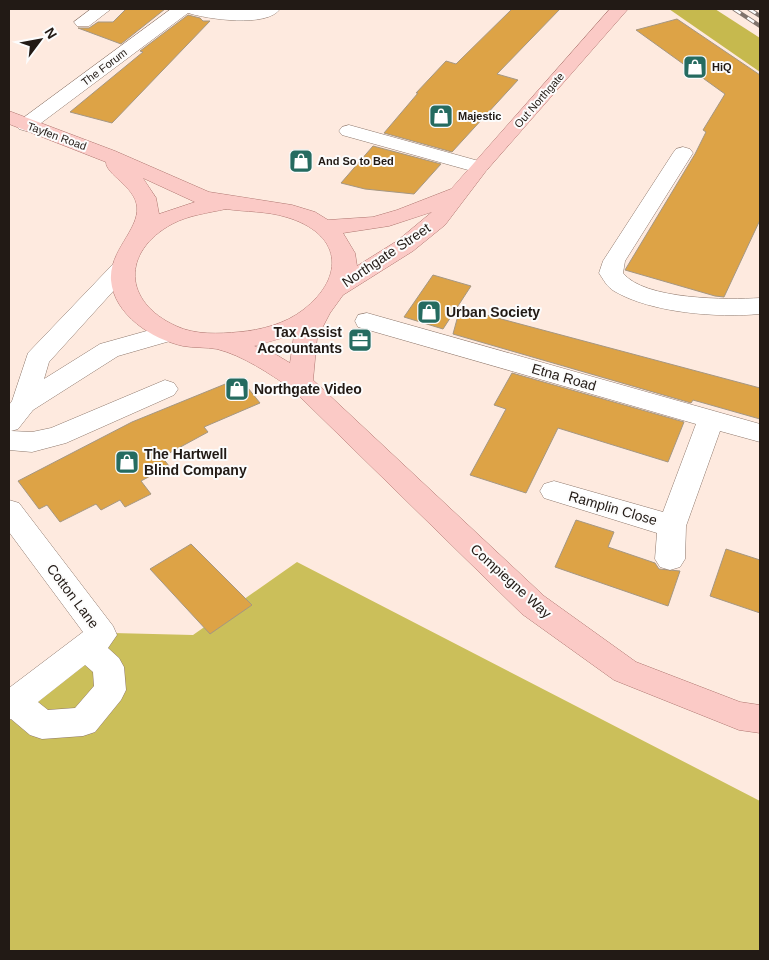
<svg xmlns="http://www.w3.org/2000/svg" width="769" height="960" font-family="Arial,sans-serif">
<rect width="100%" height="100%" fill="#feeadf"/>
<path fill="#cbbf5a" d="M297,562l463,239v150h-751v-235l104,-83 80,2z"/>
<path fill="#c6b94e" d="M669,9h46l45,29v34z"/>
<g fill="#dda346" stroke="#a59783">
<path d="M126,9h39l-44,35 -43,-16h11l9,-6h15z"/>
<path d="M512,9h48l-63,65 21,6 -66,72 -68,-19 34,-40h-2l30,-32 10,3z"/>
<path d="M188,15l12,3 3,3h7l-98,102 -42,-11 73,-60 -3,-1z"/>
<path d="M677,19l83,56v145l-36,77 -9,-1 -90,-26 70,-116 11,-22 -3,-2 22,-36 -89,-64z"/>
<path d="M373,146l68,18 -27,30 -49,-5 -24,-6z"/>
<path d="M433,275l38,11 -28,43 -39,-12z"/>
<path d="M460,308l300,80v31l-67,-19 -2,3 -238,-69z"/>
<path d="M512,373l172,49 -16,40 -110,-34 -32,65 -56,-18 36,-66 -12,-4z"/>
<path d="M240,378l20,25 -56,24 4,5 -46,25 7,9 -28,15 10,13 -26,13 -5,-7 -19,10 -5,-6 -36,18 -13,-17 -8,4 -21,-28 114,-59z"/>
<path d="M576,520l38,12 -6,15 47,16 4,6 21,2 -12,35 -113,-39z"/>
<path d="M191,544l61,61 -42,29 -60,-65z"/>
<path d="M726,549l34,11v53l-50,-17z"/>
</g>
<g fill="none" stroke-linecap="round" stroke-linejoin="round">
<g stroke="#8e786c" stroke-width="1">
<g id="minor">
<path d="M91,9h20l-22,17h-12l-3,-4z"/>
<path d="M171,9h109c-13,19 -73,10 -92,4l-155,116 -7,2 -7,-2 -3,-4 3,-4z"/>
<path d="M349,125l137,38 3,4 -3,4 -7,2 -137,-38 -3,-4 3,-4z"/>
<path d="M683,147l7,2 3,4 -68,108 -2,12c21,27 105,27 137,25v16c-42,4 -109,-1 -146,-23 -7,-4 -11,-12 -15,-18l4,-12 70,-108 3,-4z"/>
<path d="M124,259l8,2 4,5 -87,96 -5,17 56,-35 68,-19 9,2 3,6 -3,6 -59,17 -85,54 -15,19 -7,2 21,1 19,-4 114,-48 9,3 4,6 -4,6 -108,48 -34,9 -23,-2v-45l3,-4 16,-48 88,-92z"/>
<path d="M367,313l393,111v18l-40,-11 -34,95 -1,33 -5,8 -10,3 -10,-3 -5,-8 2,-26 -113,-35 -4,-7 4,-7 10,-3 109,31 33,-88 -338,-97 -3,-6 3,-6z"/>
<path d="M9,500l10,3 94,123 4,9 -9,13 11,10 5,9 2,23 -5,10 -26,32 -12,4 -41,3 -12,-4 -19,-16 -2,1v-32l74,-56 -74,-100zM85,665l8,7 1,14 -19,22 -27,2 -10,-8z"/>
</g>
</g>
<g stroke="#ae756f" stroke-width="1">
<path id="major" d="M610,9h18l-142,162 -41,54 -32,26 -70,44 -13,18 -13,25 -4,42 231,216 92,66 104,40 20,3v28l-21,-3 -125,-50 -92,-66 -231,-226c-23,-15 -47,-32 -74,-39 -11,-2 -23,-1 -34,-3 -31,-7 -69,-31 -72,-66 -2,-29 28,-50 26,-73 -2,-21 -31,-32 -31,-45l-97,-38v-13l106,40 94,41 83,13 23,7 13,8 45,-3 24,-7 54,-21zM143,178l52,24 -36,12 -3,-16zM226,209c20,3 41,2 60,8 55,16 61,59 17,93 -18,14 -42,20 -64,22 -20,2 -44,3 -63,-6 -53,-24 -55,-74 -4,-102 17,-9 36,-11 54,-15zM432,212l-35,29 -40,25 -2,-13 -12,-20 46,-7zM294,335l-4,28 -15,-9 -21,-8z"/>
</g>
<use href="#minor" fill="#fff" fill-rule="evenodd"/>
<use href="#major" fill="#fbcac6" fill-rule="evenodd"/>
<g stroke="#80736c" stroke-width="4">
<g id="rail">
<path d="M734,9l26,17"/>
<path d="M749,9l11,7"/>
</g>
</g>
<use href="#rail" stroke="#fcfcfc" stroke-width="2.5" stroke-dasharray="8" stroke-linecap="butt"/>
</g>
<defs>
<g id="shop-square" transform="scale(1.25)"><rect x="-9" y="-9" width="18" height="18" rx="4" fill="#256b60" stroke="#fcfcfc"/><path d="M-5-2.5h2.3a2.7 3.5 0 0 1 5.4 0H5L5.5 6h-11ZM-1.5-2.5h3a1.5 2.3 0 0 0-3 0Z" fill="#fff"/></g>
<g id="office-square" transform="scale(1.25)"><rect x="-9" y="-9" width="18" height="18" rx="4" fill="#256b60" stroke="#fcfcfc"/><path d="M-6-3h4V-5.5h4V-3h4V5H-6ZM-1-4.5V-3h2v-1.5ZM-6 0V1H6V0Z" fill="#fff"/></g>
</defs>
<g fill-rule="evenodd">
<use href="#shop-square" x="695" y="67"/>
<use href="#shop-square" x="441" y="116"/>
<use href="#shop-square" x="301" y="161"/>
<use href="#shop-square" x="429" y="312"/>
<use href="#office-square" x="360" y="340"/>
<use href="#shop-square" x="237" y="389"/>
<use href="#shop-square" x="127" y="462"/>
</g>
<g text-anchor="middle" stroke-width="4" stroke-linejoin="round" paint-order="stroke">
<g font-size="11" fill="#221a15" stroke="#fcfcfc">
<text transform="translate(104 67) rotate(-37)" y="4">The Forum</text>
<text transform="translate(539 100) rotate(-49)" y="4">Out Northgate</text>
<text transform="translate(57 136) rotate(20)" y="4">Tayfen Road</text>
</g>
<g font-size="11" font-weight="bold" fill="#221a15" stroke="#fcfcfc" text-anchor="start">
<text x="712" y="71">HiQ</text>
<text x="458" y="120">Majestic</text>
<text x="318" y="165">And So to Bed</text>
</g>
<g font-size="14" fill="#221a15" stroke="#fcfcfc">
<text transform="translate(386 255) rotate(-34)" y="5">Northgate Street</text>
<text transform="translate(564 377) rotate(16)" y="5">Etna Road</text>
<text transform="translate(613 508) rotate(16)" y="5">Ramplin Close</text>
<text transform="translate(511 581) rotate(42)" y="5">Compiegne Way</text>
<text transform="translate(73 596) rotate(53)" y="5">Cotton Lane</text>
</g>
<g font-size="14" font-weight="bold" fill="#221a15" stroke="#fcfcfc" text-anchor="start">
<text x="446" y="317">Urban Society</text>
<text x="342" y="337" text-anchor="end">Tax Assist<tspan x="342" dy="16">Accountants</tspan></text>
<text x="254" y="394">Northgate Video</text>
<text x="144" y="459">The Hartwell<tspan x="144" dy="16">Blind Company</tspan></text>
</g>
</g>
<rect width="769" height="960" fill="none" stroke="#221a15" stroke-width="20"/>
<g transform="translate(40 40) rotate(58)" stroke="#fcfcfc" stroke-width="4" paint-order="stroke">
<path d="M0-4L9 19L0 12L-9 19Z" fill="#221a15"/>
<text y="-8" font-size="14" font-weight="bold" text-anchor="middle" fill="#221a15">N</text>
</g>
</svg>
